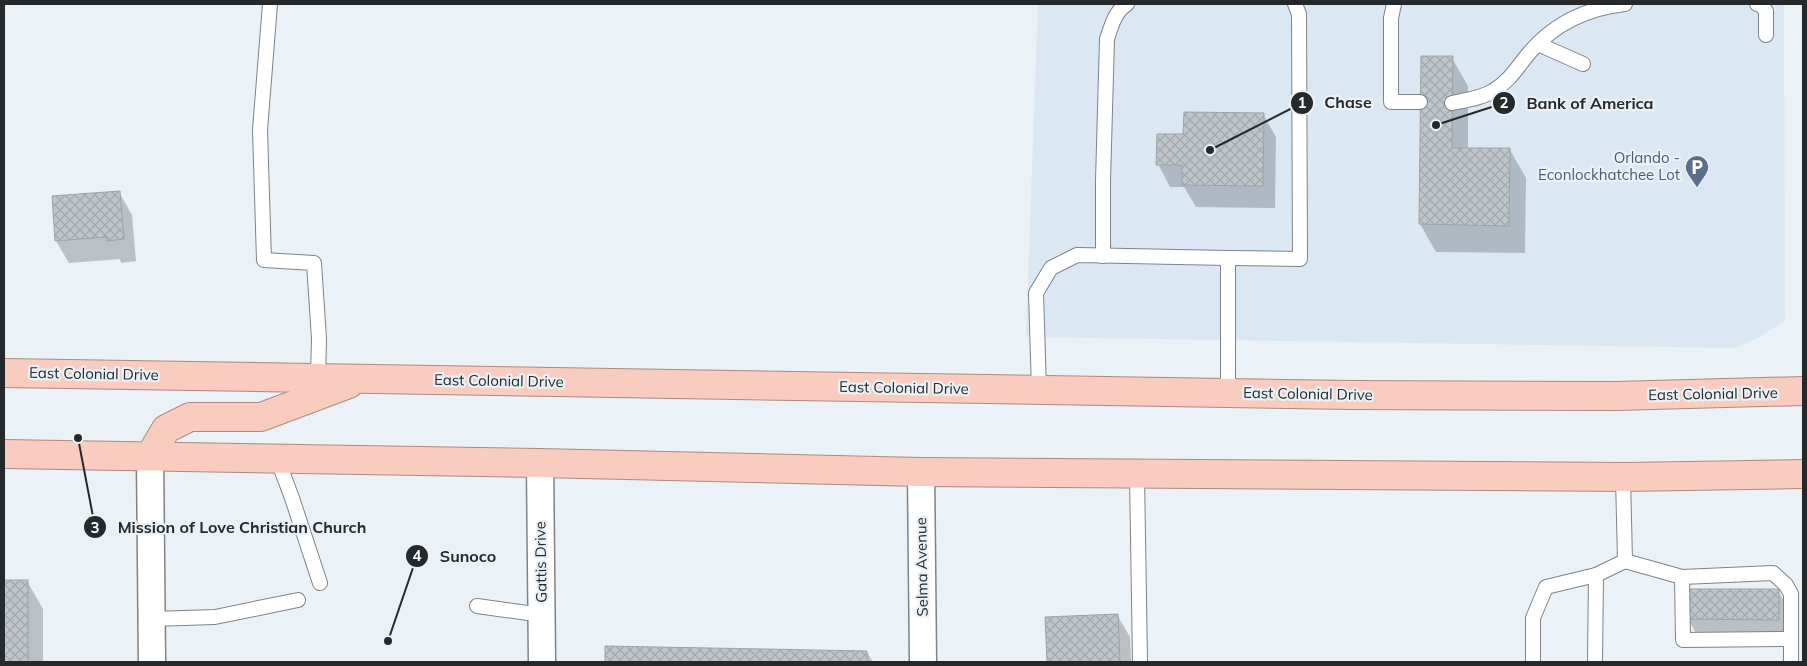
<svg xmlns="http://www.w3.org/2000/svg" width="1807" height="666" font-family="Mulish,sans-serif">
<defs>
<pattern id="building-cross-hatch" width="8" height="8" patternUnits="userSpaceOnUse" patternTransform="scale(1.25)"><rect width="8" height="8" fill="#bec5cb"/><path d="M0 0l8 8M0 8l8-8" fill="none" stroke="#a3a9ae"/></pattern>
</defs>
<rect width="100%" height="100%" fill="#eaf1f7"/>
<path fill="#dbe8f4" d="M1038,4h746l1,317 -29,18 -21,9 -709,-11z"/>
<g fill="#0003">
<path d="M1422,58h30l16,28v63l42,1 16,28 -1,75 -89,-1 -16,-28z"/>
<path d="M1263,114l13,23 -1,71 -79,-1 -12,-20h-14l-12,-23 27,-28z"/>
<path d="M119,192l13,23 4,46 -15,2 -1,-4 -51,4 -13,-22z"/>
<path d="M4,581h23l16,28v53h-39z"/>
<path d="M1778,591l9,15v29h-90l-9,-16z"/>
<path d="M1117,615l13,22 1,25h-83l-1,-44z"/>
<path d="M606,648l261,4 6,10h-267z"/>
</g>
<g fill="url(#building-cross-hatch)" stroke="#9ca3a9">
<path d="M1421,56h32l-1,92h58l-1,78 -90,-2z"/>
<path d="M1184,112l80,1 -1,73 -81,-1v-20h-26l1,-31h26z"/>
<path d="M120,191l4,48 -17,2v-4l-52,4 -3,-45z"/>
<rect x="4" y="580" width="24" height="82"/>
<path d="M1687,589h92v31l-92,-1z"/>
<path d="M1118,614l2,48h-73l-2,-45z"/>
<path d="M605,646l262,5v11h-262z"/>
</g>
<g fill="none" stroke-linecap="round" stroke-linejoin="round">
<g stroke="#7d8389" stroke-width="16">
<g id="service">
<path d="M270,4l-10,126 4,130 50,3 5,76 -1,39"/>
<path d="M1394,4l-3,14v84h29"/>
<path d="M1757,4h3l6,7v24"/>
<path d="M1538,44l45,20"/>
<path d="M1452,103c14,-3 30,-5 41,-12 17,-10 25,-25 37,-39 25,-29 58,-44 95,-48"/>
<path d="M1103,256v-75l4,-142c4,-12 8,-28 20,-35"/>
<path d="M1228,258l72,1 -1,-245 -4,-10"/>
<path d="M1039,390l-3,-97 15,-25 26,-13 151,3v135"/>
<path d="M277,458l15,40 28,85"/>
<path d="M1137,474l3,188"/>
<path d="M1623,477l2,84 57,16 91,-4 13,12 5,9v68"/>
<path d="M1682,577l1,63 108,-1"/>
<path d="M477,606l65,9"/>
<path d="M152,619l63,-2 83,-17"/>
<path d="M1533,662v-44l13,-31 50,-12 29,-14"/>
<path d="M1595,662l1,-87"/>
</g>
</g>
<g stroke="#7d8389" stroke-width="29">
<g id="minor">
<path d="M150,456l2,206"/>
<path d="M540,463l2,199"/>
<path d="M921,472l2,190"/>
</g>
</g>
<g stroke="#ae8a80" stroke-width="30">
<g id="trunk">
<path d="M4,373l1347,22 265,1 187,-5"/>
<path d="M4,454l536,9 381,9 704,5 178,-3"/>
<path d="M150,456l16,-27 24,-12h71l88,-33"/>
</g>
</g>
<use href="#service" stroke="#fff" stroke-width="14"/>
<use href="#minor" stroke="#fff" stroke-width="26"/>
<use href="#trunk" stroke="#f8ccbe" stroke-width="28"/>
</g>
<defs>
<g id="parking-pin" transform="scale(1.25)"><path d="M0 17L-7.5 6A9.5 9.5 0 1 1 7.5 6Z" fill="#5c6f8a" stroke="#eaf1f7"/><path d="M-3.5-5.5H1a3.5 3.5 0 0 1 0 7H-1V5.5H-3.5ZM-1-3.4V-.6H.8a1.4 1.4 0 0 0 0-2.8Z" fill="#fff"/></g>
</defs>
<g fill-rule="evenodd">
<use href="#parking-pin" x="1697" y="167"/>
</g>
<g text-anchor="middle" stroke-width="4.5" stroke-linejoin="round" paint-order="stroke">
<g font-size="15" fill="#4e5e75" stroke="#eaf1f7" text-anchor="end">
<text x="1680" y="163">Orlando -<tspan x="1680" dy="17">Econlockhatchee Lot</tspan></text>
</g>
<g font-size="15" fill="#26292b" stroke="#eaf1f7">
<text transform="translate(94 374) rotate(1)" y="5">East Colonial Drive</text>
<text transform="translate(499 381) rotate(1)" y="5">East Colonial Drive</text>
<text transform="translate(904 388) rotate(1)" y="5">East Colonial Drive</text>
<text transform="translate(1308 394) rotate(1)" y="5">East Colonial Drive</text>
<text transform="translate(1713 394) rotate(-1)" y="5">East Colonial Drive</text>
<text transform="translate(541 562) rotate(-91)" y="5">Gattis Drive</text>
<text transform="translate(922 567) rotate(-91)" y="5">Selma Avenue</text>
</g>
</g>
<path fill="none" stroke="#26292b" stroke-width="2" d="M1210 150L1302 103M1436 125L1504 103M78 438L95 527M388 641L417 556"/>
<g fill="#26292b" stroke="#eaf1f7" stroke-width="2">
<circle cx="1210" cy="150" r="5"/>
<circle cx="1436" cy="125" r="5"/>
<circle cx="78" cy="438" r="5"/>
<circle cx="388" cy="641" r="5"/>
<circle cx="1302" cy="103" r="12"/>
<circle cx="1504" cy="103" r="12"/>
<circle cx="95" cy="527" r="12"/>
<circle cx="417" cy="556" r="12"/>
</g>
<g font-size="15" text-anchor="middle" font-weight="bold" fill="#fff">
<text x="1302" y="108">1</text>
<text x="1504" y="108">2</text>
<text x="95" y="533">3</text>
<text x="417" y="561">4</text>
</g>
<g font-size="16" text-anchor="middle" font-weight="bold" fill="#26292b" stroke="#eaf1f7" stroke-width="4.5" stroke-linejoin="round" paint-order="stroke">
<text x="1348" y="108">Chase</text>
<text x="1590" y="109">Bank of America</text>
<text x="242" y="533">Mission of Love Christian Church</text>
<text x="468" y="562">Sunoco</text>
</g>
<rect width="1807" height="666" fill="none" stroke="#26292b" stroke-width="10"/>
</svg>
